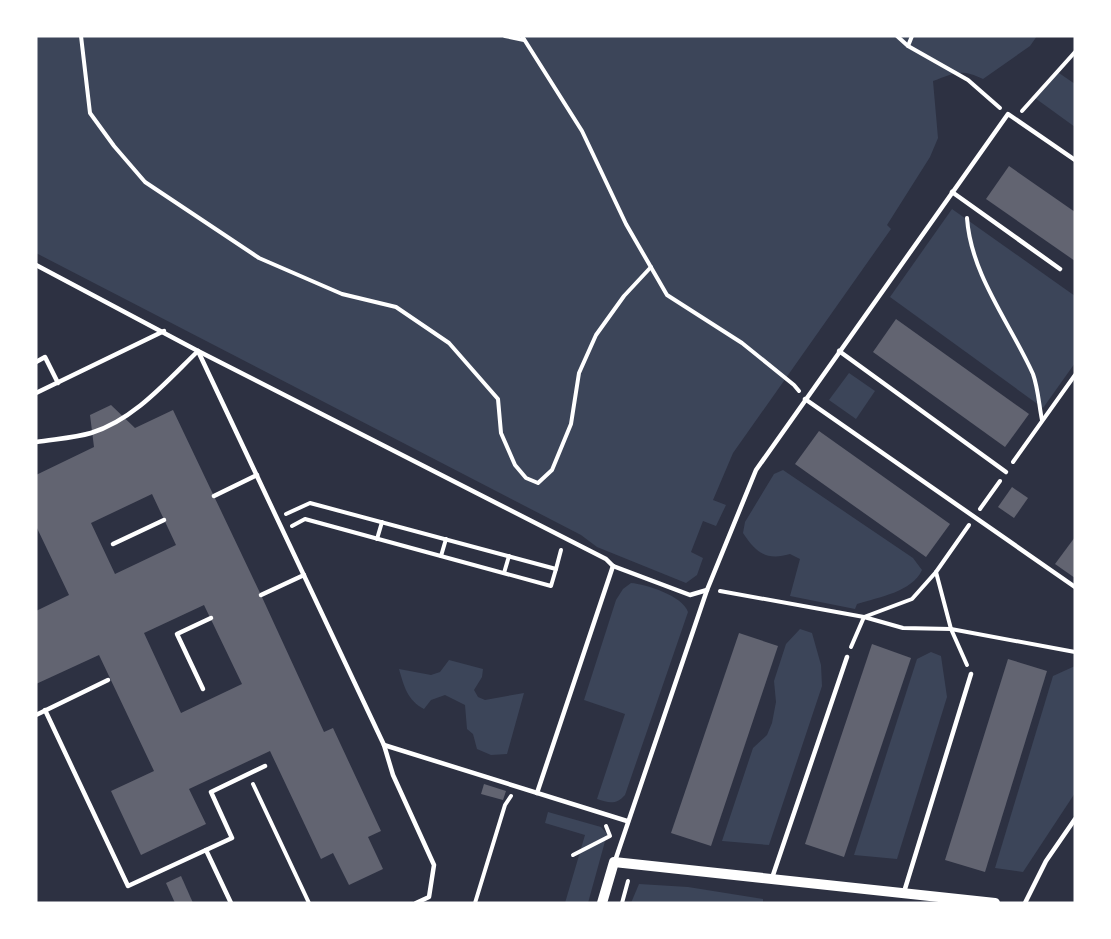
<svg xmlns="http://www.w3.org/2000/svg" width="1111" height="939" font-family="'Golos Text',sans-serif">
<rect width="100%" height="100%" fill="#2d3142"/>
<g fill="#3c4559">
<path d="M36,36h1001l-7,10 -47,33c-22,-11 -29,-6 -50,2l5,57 -8,19 -43,68 4,4 -158,224 -20,47 13,5 -10,21 -13,-5 -12,31 12,6 -6,17 -11,8 -89,-36 -16,-12 -545,-282z"/>
<path d="M1056,71l19,13v43l-40,-29z"/>
<path d="M952,209l123,87v67l-32,45 -153,-111z"/>
<path d="M849,373l26,18 -19,28 -27,-19z"/>
<path d="M783,470l130,88 9,12c-10,22 -43,27 -65,34l-2,5 -65,-13 10,-37 -10,-5c-23,7 -34,-1 -47,-21l2,-11 29,-48z"/>
<path d="M631,583c15,1 52,13 57,29l-63,183c-9,10 -16,8 -28,4l28,-85 -41,-14 32,-100 7,-11z"/>
<path d="M800,629l12,4 9,32 1,21 -53,159 -47,-4 31,-93 14,-13 5,-12 4,-21 -2,-21 12,-37z"/>
<path d="M931,652l10,4 6,41 -50,162 -43,-4 63,-196z"/>
<path d="M449,660l34,9 -1,8 -8,13 4,7 7,3 39,-7 -17,61 -16,1 -14,-6 -4,-15 -6,-5 -2,-24 -20,-10 -14,5 -7,9c-17,-9 -20,-23 -25,-40l32,6 9,-3z"/>
<path d="M1075,666v127l-52,79 -28,-4 58,-192z"/>
<path d="M548,812l53,15 6,7 -19,69h-23l20,-68 -40,-12z"/>
<path d="M639,884l49,3 75,12v4h-132z"/>
</g>
<g fill="#626471" fill-rule="evenodd">
<path d="M1009,166l66,46v49l-89,-62z"/>
<path d="M896,319l133,95 -24,33 -132,-95z"/>
<path d="M111,405l24,23 38,-18 88,185 63,137 9,-4 48,103 -13,6 15,32 -34,16 -16,-32 -12,6 -51,-108 -81,38 17,35 -65,31 -30,-64 43,-20 -55,-116 -63,29v-73l33,-16 -33,-69v-51l58,-28 -4,-32zM152,494l24,51 -61,29 -24,-51zM204,605l38,79 -61,29 -37,-80z"/>
<path d="M819,431l131,93 -24,33 -131,-93z"/>
<path d="M1012,487l16,11 -14,20 -16,-11z"/>
<path d="M1075,537v41l-20,-14z"/>
<path d="M739,633l39,13 -67,200 -40,-13z"/>
<path d="M872,644l39,14 -67,199 -39,-13z"/>
<path d="M1008,659l39,12 -62,201 -40,-12z"/>
<path d="M484,784l22,7 -3,9 -22,-6z"/>
<path d="M181,876l12,27h-18l-9,-20z"/>
</g>
<g fill="none" stroke-linecap="round" stroke-linejoin="round">
<g stroke="#fff" stroke-width="4">
<path d="M81,36l9,77 24,33 31,36 114,76 83,36 54,13 53,36 49,56 3,34 14,32 11,13 12,5 14,-13 19,-46 8,-51 17,-38 28,-39 27,-29"/>
<path d="M505,36l19,4"/>
<path d="M522,36l60,95 44,93 41,71 75,48 52,42 5,6"/>
<path d="M897,36l11,10 60,34 32,28"/>
<path d="M908,46l4,-10"/>
<path d="M1022,111l53,-59"/>
<path d="M967,218c4,57 43,105 66,156 5,14 6,31 9,46"/>
<path d="M1013,462l62,-87"/>
<path d="M980,509l20,-28"/>
<path d="M286,514l24,-11 246,66 -5,17 -246,-67 -13,7"/>
<path d="M377,539l5,-17"/>
<path d="M441,556l5,-17"/>
<path d="M556,569l5,-19"/>
<path d="M936,572l15,57 16,36"/>
<path d="M504,573l5,-17"/>
<path d="M720,591l144,26 39,11 48,1 124,23"/>
<path d="M851,647l13,-30 48,-18 24,-27 33,-47"/>
<path d="M253,784l56,119"/>
<path d="M573,855l37,-19 -4,-10"/>
<path d="M475,903l30,-98 6,-9"/>
<path d="M622,903l6,-22"/>
</g>
<g stroke="#fff" stroke-width="4.5">
<path d="M952,192l108,77"/>
<path d="M36,265l162,86 408,208 7,7 77,29 17,-5"/>
<path d="M839,351l167,121"/>
<path d="M36,362l9,-5 13,26"/>
<path d="M36,393l128,-62"/>
<path d="M805,399l270,188"/>
<path d="M36,442c18,-3 38,-4 55,-9 43,-13 76,-52 107,-82l186,394 9,30 41,90 -5,32 -13,6"/>
<path d="M214,496l43,-21"/>
<path d="M113,544l51,-24"/>
<path d="M261,595l43,-20"/>
<path d="M203,689l-26,-55 34,-16"/>
<path d="M45,710l83,176 78,-36 25,53"/>
<path d="M36,715l72,-35"/>
<path d="M384,745l243,76"/>
<path d="M537,793l76,-227"/>
<path d="M206,850l26,-12 -21,-46 54,-26"/>
<path d="M615,861l92,-271 49,-120 252,-356 67,46"/>
<path d="M772,878l75,-221"/>
<path d="M904,892l67,-218"/>
<path d="M1025,903l21,-42 29,-42"/>
</g>
<path stroke="#fff" stroke-width="10" d="M602,903l12,-41 381,41"/>
</g>
<rect width="1111" height="939" fill="none" stroke="#ffffff" stroke-width="75"/>
</svg>
